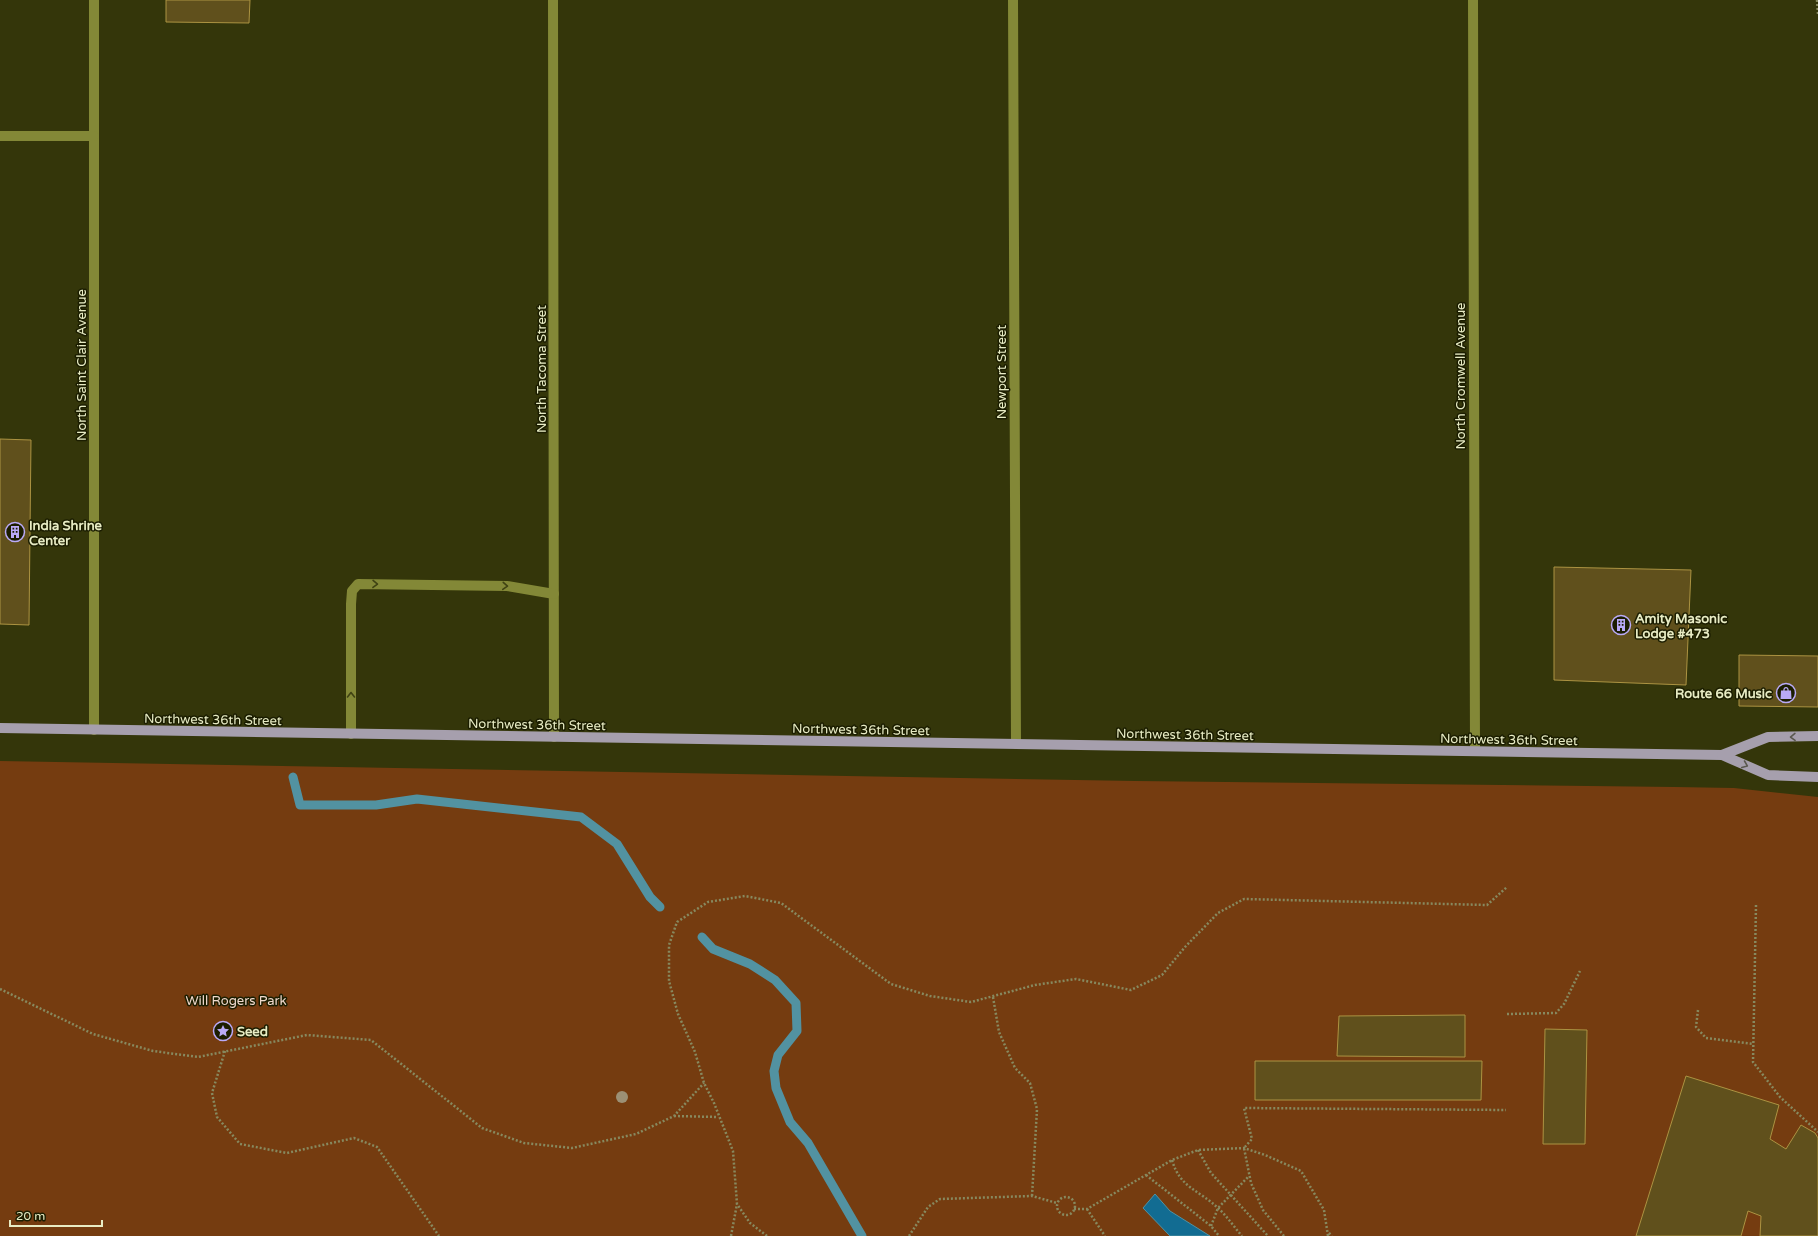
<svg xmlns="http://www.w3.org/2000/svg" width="1818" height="1236" font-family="'Varela Round',sans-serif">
<rect width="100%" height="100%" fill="#34360a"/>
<path fill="#753c10" d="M0,761l1136,20 539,6 59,1 84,9v439h-1818z"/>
<path fill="#126c92" stroke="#5292a1" d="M1155,1194l15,17 40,25h-40l-27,-28z"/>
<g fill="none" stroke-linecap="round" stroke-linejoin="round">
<g stroke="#5292a1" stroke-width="9">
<path d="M293,777l7,28h76l41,-6 164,18 36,27 33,53 10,10"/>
<path d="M702,937l11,12 37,15 25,16 21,23 1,28 -19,24 -4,16 2,17 14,34 18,21 54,93"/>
</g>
</g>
<g fill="#60501c" stroke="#ac9342">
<path d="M166,0h84l-1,23 -83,-1z"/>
<path d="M0,439l31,1 -2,185 -29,-1z"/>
<path d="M1554,567l137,3 -5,115 -132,-5z"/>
<path d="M1739,655l79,1v51l-79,-1z"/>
<path d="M1465,1015v42l-128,-1 2,-40z"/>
<path d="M1545,1029l42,1 -2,114h-42z"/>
<path d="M1255,1061h227l-1,39h-226z"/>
<path d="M1686,1076l93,29 -9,34 16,10 15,-24 14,8 3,5v98h-58l1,-20 -13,-5 -7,25h-105z"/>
</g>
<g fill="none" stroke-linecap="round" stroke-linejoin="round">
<g stroke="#87895f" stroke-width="2.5" stroke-dasharray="2 2" stroke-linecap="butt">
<path d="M1817,0l1,14"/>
<path d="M1756,905l-3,157 27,35 38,35"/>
<path d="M0,989l93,45 60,17 45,6 109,-22 64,5 111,88 42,15 48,5 64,-14 38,-18 30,-33"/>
<path d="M993,997l6,35 16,36 15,15 7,26 -5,87"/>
<path d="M1698,1010l-2,17 10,11 47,6"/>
<path d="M1507,1014l49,-1 8,-9 16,-33"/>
<path d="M225,1051l-13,42 5,24 23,27 47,9 67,-15 23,9 62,89"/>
<path d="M674,1116l44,1"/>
<path d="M1198,1150l13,23 57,63"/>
<path d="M1172,1160c8,28 27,30 46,48 9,8 16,19 24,28"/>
<path d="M1146,1175l65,51 8,10"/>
<circle cx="1066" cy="1206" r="9"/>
<path d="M1074,1209h13l85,-49 26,-10 46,-2 21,7 36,16 23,39 4,26"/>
<path d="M1087,1209l18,27"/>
<path d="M1211,1226l7,-18 31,-32"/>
<path d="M1329,1233l3,3"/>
<path d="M731,1236l6,-32"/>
<path d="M767,1236l-17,-13 -13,-19 -4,-53 -19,-48 -10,-20 -9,-31 -17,-38 -9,-33v-36l8,-23 31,-20 37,-6 36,7 110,81 39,12 41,6 64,-17 41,-6 55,11 31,-15 23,-28 33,-34 26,-14 243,6 20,-18"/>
<path d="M909,1236l19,-29 12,-8 92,-3 25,7"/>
<path d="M1284,1236l-21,-26 -12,-27 -7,-35 8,-9 -8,-31 262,2"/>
</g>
<g stroke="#838837" stroke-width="10">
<path d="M94,0v730"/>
<path d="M553,0l1,737"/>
<path d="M1013,0l3,744"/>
<path d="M1473,0l2,751"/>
<path d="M0,136h94"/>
<path d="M351,734v-130l1,-13 6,-7 149,2 47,8"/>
</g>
<g stroke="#a69fad" stroke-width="10">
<path d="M0,728l1722,27 46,20 50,2"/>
<path d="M1722,755l46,-18 50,-1"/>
</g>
</g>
<circle fill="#9c9075" cx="622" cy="1097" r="6"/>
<defs><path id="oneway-chevron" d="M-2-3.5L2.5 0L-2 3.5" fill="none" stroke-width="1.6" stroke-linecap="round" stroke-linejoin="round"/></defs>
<g stroke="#3f4213">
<use href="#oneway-chevron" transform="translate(375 584) rotate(1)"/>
<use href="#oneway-chevron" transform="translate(505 586) rotate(4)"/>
<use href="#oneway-chevron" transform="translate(351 695) rotate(-90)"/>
</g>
<g stroke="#5a584e">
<use href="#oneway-chevron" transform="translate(1793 737) rotate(179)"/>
<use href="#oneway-chevron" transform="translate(1745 765) rotate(23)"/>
</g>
<defs>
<g id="building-ring" transform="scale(1)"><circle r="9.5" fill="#1b1d00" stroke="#b9aaf7" stroke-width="1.5"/><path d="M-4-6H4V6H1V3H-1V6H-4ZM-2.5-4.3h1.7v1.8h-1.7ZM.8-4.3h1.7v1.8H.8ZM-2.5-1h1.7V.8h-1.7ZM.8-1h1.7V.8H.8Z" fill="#b9aaf7"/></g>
<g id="shop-ring" transform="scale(1)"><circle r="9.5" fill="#1b1d00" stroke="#b9aaf7" stroke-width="1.5"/><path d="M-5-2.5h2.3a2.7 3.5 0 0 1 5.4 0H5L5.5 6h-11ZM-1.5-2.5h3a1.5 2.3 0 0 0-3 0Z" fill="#b9aaf7"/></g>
<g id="sight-ring" transform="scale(1)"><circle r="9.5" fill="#1b1d00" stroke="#b9aaf7" stroke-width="1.5"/><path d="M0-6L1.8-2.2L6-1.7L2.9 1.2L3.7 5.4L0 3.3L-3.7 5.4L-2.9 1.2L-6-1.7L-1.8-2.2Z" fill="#b9aaf7"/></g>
</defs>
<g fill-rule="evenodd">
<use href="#building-ring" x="15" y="532"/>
<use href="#building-ring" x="1621" y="625"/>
<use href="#shop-ring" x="1786" y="693"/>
<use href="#sight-ring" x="223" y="1031"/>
</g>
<g text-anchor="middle" stroke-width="3" stroke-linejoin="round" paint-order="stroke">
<g font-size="13" fill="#e8ecc4" stroke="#1b1d00">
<text transform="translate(81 365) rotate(-90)" y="5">North Saint Clair Avenue</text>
<text transform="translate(541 369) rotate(-90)" y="5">North Tacoma Street</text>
<text transform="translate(1001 372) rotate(-90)" y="5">Newport Street</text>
<text transform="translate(1460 376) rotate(-90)" y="5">North Cromwell Avenue</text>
<text transform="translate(213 719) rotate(1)" y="5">Northwest 36th Street</text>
<text transform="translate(537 724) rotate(1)" y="5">Northwest 36th Street</text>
<text transform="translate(861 729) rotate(1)" y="5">Northwest 36th Street</text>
<text transform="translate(1185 734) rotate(1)" y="5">Northwest 36th Street</text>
<text transform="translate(1509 739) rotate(1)" y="5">Northwest 36th Street</text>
</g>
<g font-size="13" font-weight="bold" fill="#e8ecc4" stroke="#1b1d00" text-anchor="start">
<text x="29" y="530">India Shrine<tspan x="29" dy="15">Center</tspan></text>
<text x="1635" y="623">Amity Masonic<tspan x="1635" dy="15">Lodge #473</tspan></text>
<text x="1772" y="698" text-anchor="end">Route 66 Music</text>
<text x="237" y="1036">Seed</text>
</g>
<g font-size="13" fill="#f1dacd" stroke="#1b1d00">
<text x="236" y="1005">Will Rogers Park</text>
</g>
</g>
<path d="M10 1220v6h92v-6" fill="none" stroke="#e8ecc4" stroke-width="2"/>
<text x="16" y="1220" font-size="12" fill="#e8ecc4" stroke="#1b1d00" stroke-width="3" paint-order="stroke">20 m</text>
</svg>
